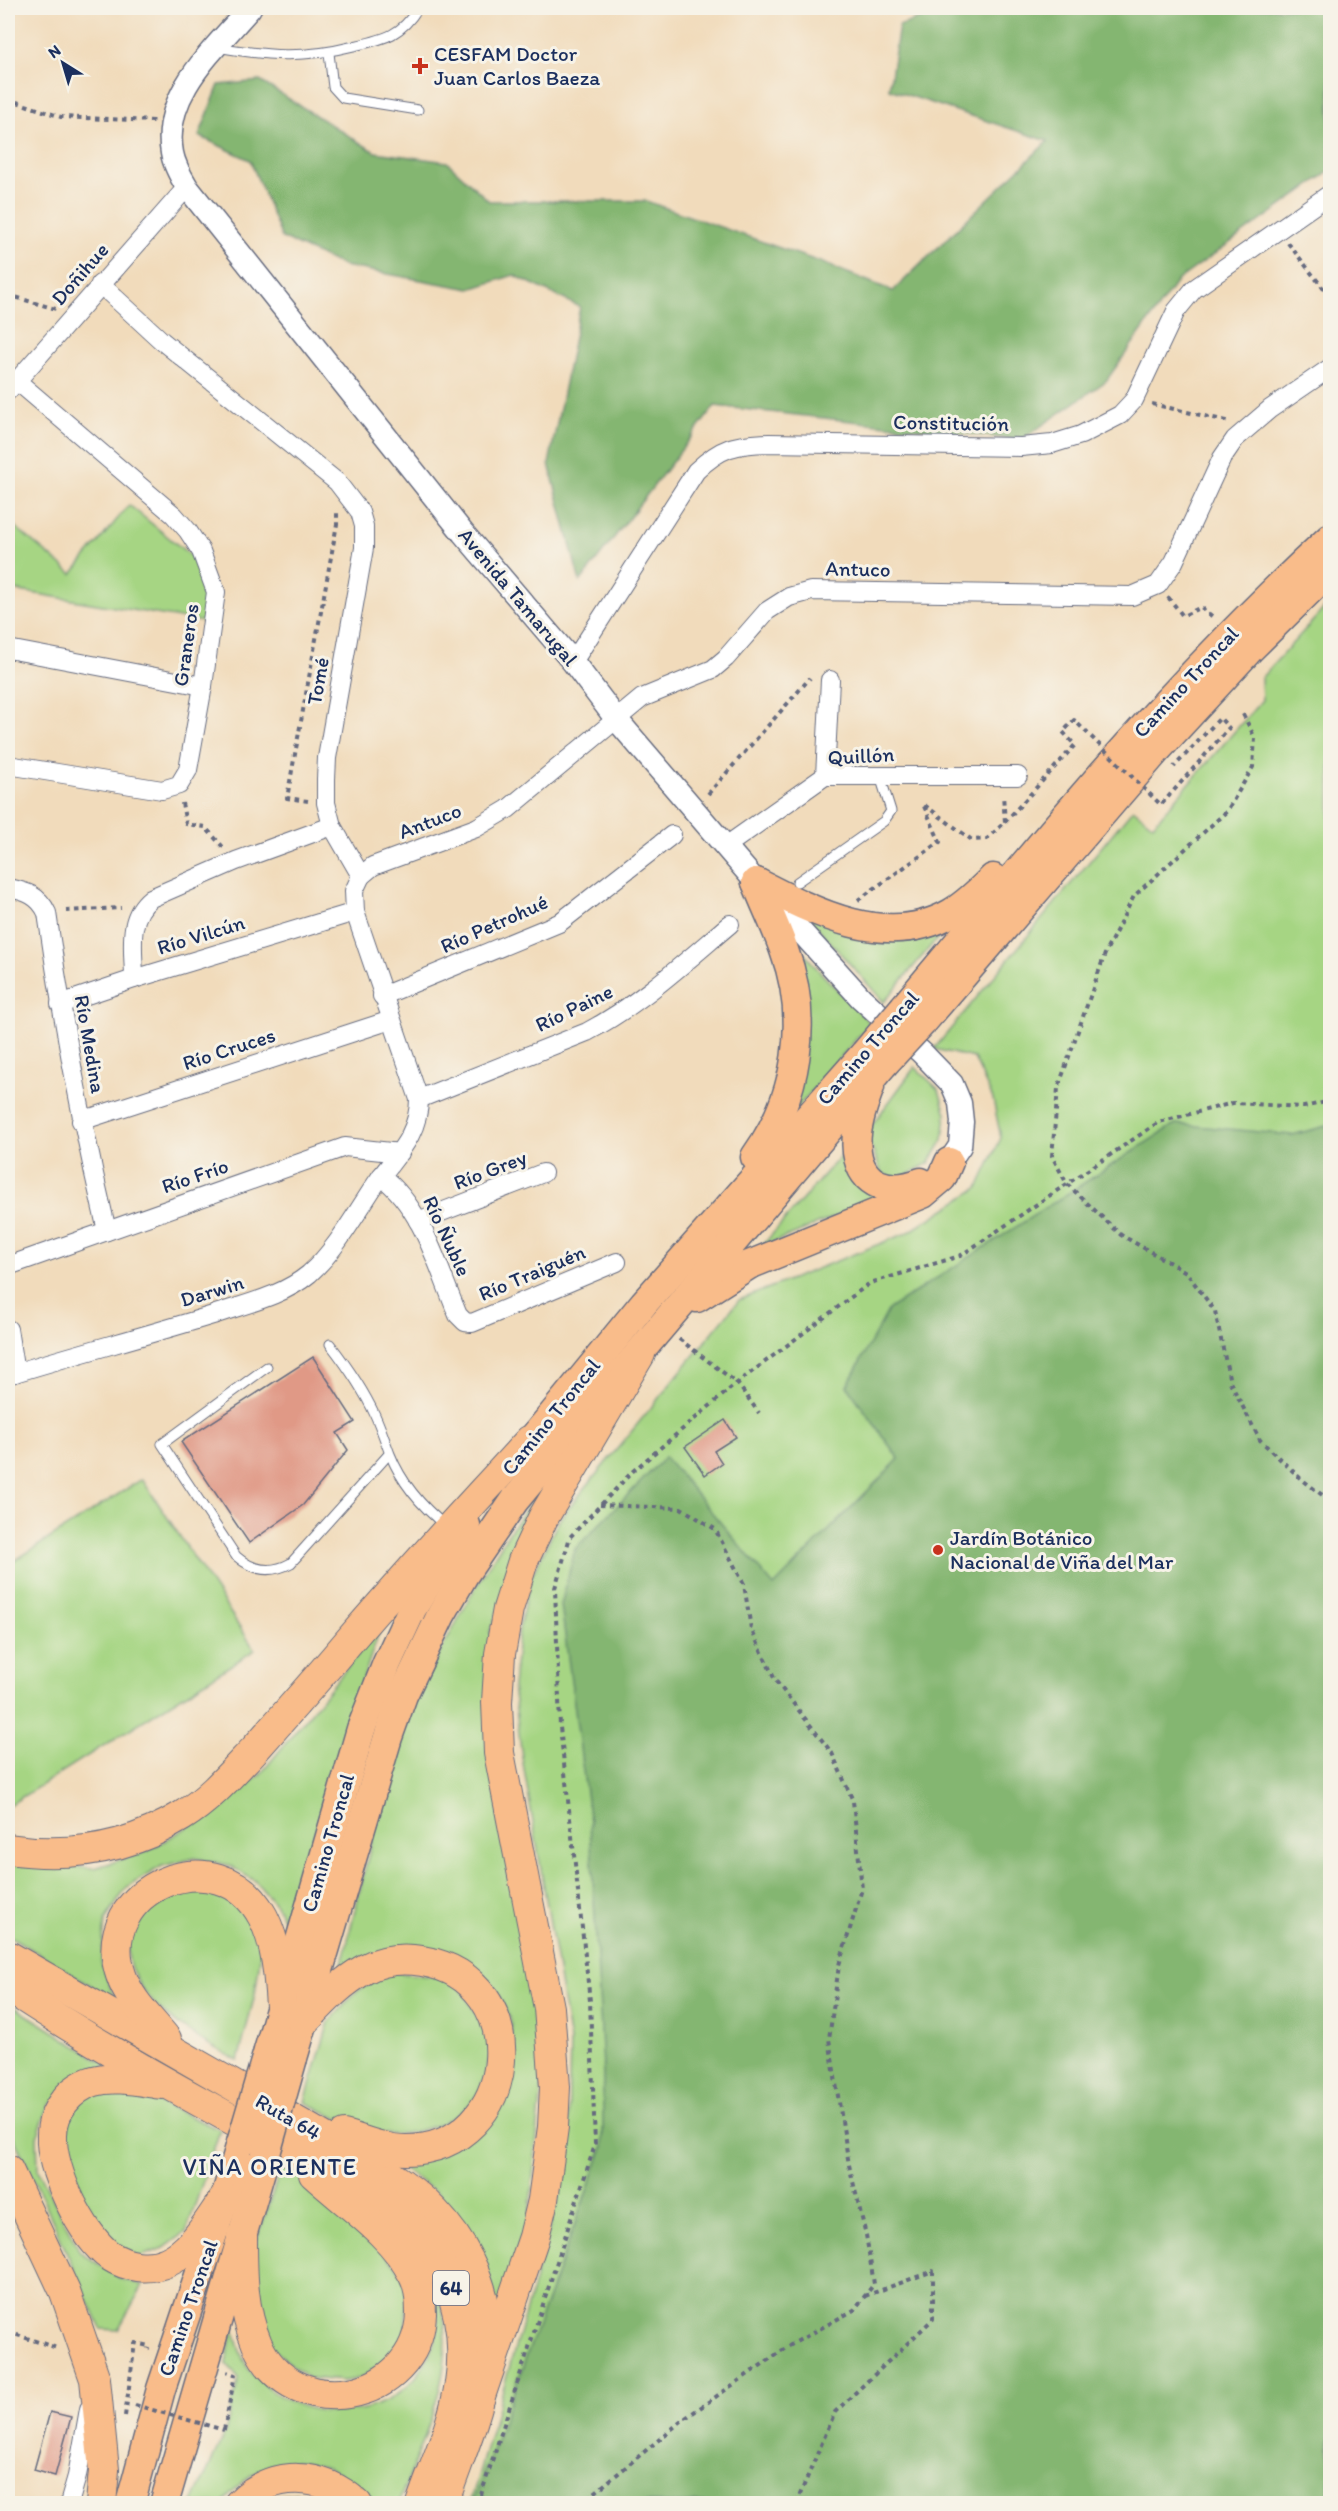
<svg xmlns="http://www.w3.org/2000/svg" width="1338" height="2511" font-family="Itim,sans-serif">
<rect width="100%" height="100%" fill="#f7f3e8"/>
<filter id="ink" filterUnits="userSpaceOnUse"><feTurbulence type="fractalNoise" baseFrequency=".0167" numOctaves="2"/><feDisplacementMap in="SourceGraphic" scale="12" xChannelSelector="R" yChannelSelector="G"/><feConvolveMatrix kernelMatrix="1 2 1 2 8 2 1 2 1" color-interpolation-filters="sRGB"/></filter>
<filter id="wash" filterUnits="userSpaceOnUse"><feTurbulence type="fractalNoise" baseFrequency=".008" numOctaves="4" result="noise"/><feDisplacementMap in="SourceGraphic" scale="24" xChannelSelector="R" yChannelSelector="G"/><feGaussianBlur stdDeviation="1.35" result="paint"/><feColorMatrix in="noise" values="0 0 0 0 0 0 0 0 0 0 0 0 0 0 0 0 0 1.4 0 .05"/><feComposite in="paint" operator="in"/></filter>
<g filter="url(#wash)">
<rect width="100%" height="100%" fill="#f1dbbb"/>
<g fill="#a6d583" stroke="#608270" stroke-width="1.5">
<path d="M129,505l67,55 12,30 -5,32 -195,-33v-68l64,53z"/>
<path d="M1330,602v1901l-860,1 90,-312 8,-57 2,-94 -48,-284 -9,-71 6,-57 11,-49 29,-60 180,-220 170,-68 69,-44 23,-50 -8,-39 -19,-41 -40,-9 199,-240 20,16 109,-125 -1,-22z"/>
<path d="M806,915l144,8 -66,79z"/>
<path d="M790,937l31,36 49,50 -89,104z"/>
<path d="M915,1067l24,23 7,24 -3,26 -14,23 -30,16 -17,-5 -16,-41z"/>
<path d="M847,1149l40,47 -126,51z"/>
<path d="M550,1476l-60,155 49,390 3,64 -14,140 -28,87 -24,-69 -37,-49 -47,-33 33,-3 89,-103 -4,-37 -19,-37 -39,-23 -113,18 52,-213 24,-64 59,-109 34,-56z"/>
<path d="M142,1479l113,171 -247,156v-241z"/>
<path d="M381,1626l-48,142 -45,160 -12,-23 -21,-24 -26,-16 -34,-7 -33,8 -35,21 -22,33 -4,43 14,37 -107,-65v-71l87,4 53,-17 53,-32 58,-43z"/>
<path d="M192,1885l41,15 23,24 6,19 -7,51 -17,67c-40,-22 -89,-48 -107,-93 -4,-9 -3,-22 -4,-32l27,-34z"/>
<path d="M389,1972l67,7 37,66c-5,14 -7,35 -15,48 -19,32 -76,48 -111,38 -21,-6 -42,-20 -62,-29l24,-80 27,-30z"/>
<path d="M8,2003l99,62 -58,40 -12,32 1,33 42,82 41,27 22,6 -25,45 -17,-1 -64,-143 -29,-60z"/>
<path d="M101,2088l34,4 85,38 -34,102 -22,16 -25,9 -31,-17 -33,-53 -13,-35 11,-48z"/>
<path d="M284,2159l53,40 71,81 -3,56 -19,24 -25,18 -16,3 -37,-3 -42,-35 -17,-80z"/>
<path d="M427,2273c4,8 9,16 12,25 23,67 -18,143 -40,205h-26c-24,-36 -81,-56 -120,-29 -5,3 -10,8 -14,12 -6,6 -12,11 -16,17l-31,1 33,-71 14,-55 -13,-15 7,-37c3,13 6,27 13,39 3,6 10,12 15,17 48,46 138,40 167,-25 4,-9 10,-21 10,-30 0,-18 -6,-37 -11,-54z"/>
</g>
<g fill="#84b671" stroke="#507268" stroke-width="1.5">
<path d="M948,8h382v163l-152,109 -72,101 -85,59 -306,-34 -135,176 -31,-118 31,-157 -66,-32 -44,14 -126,-23 -62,-28 -32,-78 -51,-24 20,-51 41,-4 115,71 72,10 42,39h157l174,61 73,29 155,-150 -159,-52 10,-63z"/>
<path d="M1175,1124l117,11 38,-10v1378h-857l130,-356v-79l-13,-245 -29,-218 14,-56 90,-92 109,129 125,-127 -52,-73 42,-77z"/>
<path d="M299,2493l15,10 -61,1 16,-7z"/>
</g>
<g id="blocks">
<g fill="#e09986">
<path d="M313,1357l42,65 -18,11 11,17 -45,55 -54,38 -68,-101z"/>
<path d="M725,1420l11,17 -22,14 8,12 -17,12 -20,-28z"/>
<path d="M50,2412l21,5 -16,59 -21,-6z"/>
</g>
</g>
</g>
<g filter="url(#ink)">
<use href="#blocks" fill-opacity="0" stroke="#666b7f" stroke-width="1.5"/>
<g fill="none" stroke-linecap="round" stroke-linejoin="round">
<g stroke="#666b7f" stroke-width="11">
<g id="service">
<path d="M217,47c52,9 85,12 137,-1 30,-7 47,-10 64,-38"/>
<path d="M329,53l4,34 10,11 75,12"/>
<path d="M797,882l87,-61 7,-10 -11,-35"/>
<path d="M330,1344c17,22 33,45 45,71 6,13 10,26 15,39 12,30 32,53 57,73"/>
<path d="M267,1367l-105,77 74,112c17,15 35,18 55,7l98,-109"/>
</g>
</g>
<g stroke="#666b7f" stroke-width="20">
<g id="minor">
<path d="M8,391l179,-204"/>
<path d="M8,649l195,37"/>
<path d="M573,662l123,-191c25,-24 39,-27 73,-28l252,4 31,-3 29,-9 39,-20 14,-15 42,-89 18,-22 136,-95"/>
<path d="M8,765l154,25 17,-5 9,-15 15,-84 13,-94 -15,-41 -13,-20 -14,-16 -157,-134"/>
<path d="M825,776l5,-96"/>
<path d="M726,846l99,-70h193"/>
<path d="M361,876l12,-10 103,-38 32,-19 134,-111 71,-29 13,-11 41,-47 22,-14 22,-6 321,5 26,-11 16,-23 48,-104 13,-19 35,-30 60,-41"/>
<path d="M8,888c17,3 31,7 39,25 15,107 35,212 60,318"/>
<path d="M134,979c0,-29 -8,-61 17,-81l85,-37 96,-35"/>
<path d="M382,996l177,-73 113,-88"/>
<path d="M60,1004l74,-25 221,-67"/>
<path d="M419,1099l168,-67c53,-28 97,-69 143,-108"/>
<path d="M81,1121l310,-101"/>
<path d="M381,1176c42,32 57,92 77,139l7,7 7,1 145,-61"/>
<path d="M418,1221l125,-48"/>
<path d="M8,1266l337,-119 55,6"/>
<path d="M8,1329l7,44"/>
<path d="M8,1375c68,-21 137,-39 205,-60 32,-11 70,-19 96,-41 28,-25 47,-61 68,-92 19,-27 42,-47 42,-83l-64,-187 -1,-21 7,-15 -29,-50 -6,-23v-24l1,-21 37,-210v-22l-4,-14 -23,-30 -175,-141 -62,-57"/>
<path d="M69,2504l8,-28 12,-67"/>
</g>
</g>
<g stroke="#666b7f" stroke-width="25">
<path id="tertiary" d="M250,8c-34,40 -89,86 -78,145 2,12 9,24 15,34l276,346 110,129 44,58 139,162 105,116 61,55 30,31 8,19 2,19 -2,24 -11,16"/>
</g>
<g stroke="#666b7f" stroke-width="31">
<g id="primary">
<path d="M756,882c58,30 131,68 195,31 16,-9 29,-23 42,-35"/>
<path d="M904,1007c136,-162 270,-326 426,-469"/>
<path d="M923,1022l233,-271 94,-102 80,-79"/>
<path d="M870,1087c-7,19 -16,44 -13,65 5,35 34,42 64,30"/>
<path d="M755,1157c43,-60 55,-137 29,-207 -8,-23 -19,-45 -28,-68"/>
<path d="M697,1298l52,-33 174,-71 19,-16 7,-16"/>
<path d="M516,1459l128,-156 221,-250"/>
<path d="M268,2051l93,-322 26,-66 25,-54 36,-59 18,-25"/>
<path d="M293,2058l95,-321 15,-42 38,-80 23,-40 51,-75 29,-35 339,-400"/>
<path d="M130,2504l31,-115 64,-191 16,-55"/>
<path d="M164,2504l101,-347"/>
</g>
</g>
<g stroke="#666b7f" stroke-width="32">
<g id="trunk">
<path d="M8,1849c61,9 120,0 174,-33 28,-17 50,-43 73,-67 32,-36 64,-72 95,-109 58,-68 119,-133 179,-199"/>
<path d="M8,1956l378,217c73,45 114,118 98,204 -8,43 -27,85 -41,127"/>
<path d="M8,1987c88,58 182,110 275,160 33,18 70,30 101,52 57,42 87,113 76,184 -6,41 -25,81 -39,121"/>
<path d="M303,2023c19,-20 37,-40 62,-54 17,-9 38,-11 57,-8 114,18 99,188 -16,189 -21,0 -42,-9 -62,-15"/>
<path d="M166,2039c-16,-20 -37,-39 -45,-64 -30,-87 99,-141 142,-58 14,27 16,59 18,89"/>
<path d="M162,2084c-22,-3 -47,-9 -68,-3 -24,7 -42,30 -42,54 -2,34 30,101 58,121 17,11 39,14 57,6 26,-11 42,-42 58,-64"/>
<path d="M8,2170l57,122 30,87 9,91 -3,34"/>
<path d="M242,2236c0,37 0,73 15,108 35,81 160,59 164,-30 0,-13 -1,-28 -8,-40 -21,-41 -65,-69 -99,-100"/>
<path d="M478,2402l56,-165 9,-37 10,-73 2,-40 -6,-79 -50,-255 -2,-51 3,-48 8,-45 15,-48 20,-43 97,-164"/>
<path d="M239,2504c34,-35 83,-32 118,0"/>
</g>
</g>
<g stroke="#666b7f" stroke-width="4" stroke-dasharray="4.5 4.5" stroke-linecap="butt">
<path d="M8,99l53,18 93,4"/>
<path d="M1288,243l42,54"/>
<path d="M8,295l48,14"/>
<path d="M1152,404l75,17"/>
<path d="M1168,597l15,19 18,-9 13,11"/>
<path d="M1243,714l12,24 -2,29 -26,44 -93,85 -28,55 -48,137 -6,68 15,28 54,51 65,37 29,39 15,71 30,58 40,38 30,23"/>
<path d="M708,794l102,-116"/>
<path d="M308,801l-21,-3 50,-274v-11"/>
<path d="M182,803l4,21 19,3 18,20"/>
<path d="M858,900l82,-58 -17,-38 49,36 15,-1 18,-17 -2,-27"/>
<path d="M66,911l55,-3"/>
<path d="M679,1339l58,44 22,30"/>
<path d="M8,2332l49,16"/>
<path d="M125,2416l10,-73 14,3 -1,3"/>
<path d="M224,2430l11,-55 -8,-3"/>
<path d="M478,2504l117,-359 -5,-144 -30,-274 -5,-139 15,-51 63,-66 104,-88 133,-100 90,-27 199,-134 74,-19 71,4 26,-6"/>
<path d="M581,2504l103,-85 103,-72 67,-37 20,-26 -8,-49 -17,-70 -20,-126 10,-74 23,-76 -9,-88 -21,-48 -57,-73 -24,-51 -7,-45 -29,-55 -34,-21 -81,-3"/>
<path d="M796,2504l39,-92 98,-93v-48l-68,25"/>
</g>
<use href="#service" stroke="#fff" stroke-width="9"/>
<use href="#minor" stroke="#fff" stroke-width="18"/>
<use href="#tertiary" stroke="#fff" stroke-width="22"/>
<use href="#primary" stroke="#f9bc8a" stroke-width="28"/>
<use href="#trunk" stroke="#f9bc8a" stroke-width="30"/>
<g stroke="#666b7f" stroke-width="31" stroke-linecap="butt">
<g id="primary-bridge">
<path d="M865,1053l39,-46"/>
<path d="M883,1065l40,-43"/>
<path d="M241,2143l27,-92"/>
<path d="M265,2157l28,-99"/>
</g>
</g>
<g stroke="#666b7f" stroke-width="4" stroke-dasharray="4.5 4.5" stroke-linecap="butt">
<path d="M1005,822l70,-77 -12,-13 11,-12 87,85 68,-77 -9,-10 -46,49"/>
<path d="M135,2405l89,25"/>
</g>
<use href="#primary-bridge" stroke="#f9bc8a" stroke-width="28"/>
</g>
</g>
<g fill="#c8321e" stroke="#f7f3e8" stroke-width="2">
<path d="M417 57h6v6h6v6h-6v6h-6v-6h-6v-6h6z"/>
<circle cx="938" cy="1550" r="6"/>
</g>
<g text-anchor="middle" stroke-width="6" stroke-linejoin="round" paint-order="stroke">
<rect fill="#f7f3e8" stroke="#5d6a87" stroke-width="1.5" x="433" y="2271" width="36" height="34" rx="4.5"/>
<g font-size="20" font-weight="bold" fill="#1b2f5e">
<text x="451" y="2295">64</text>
</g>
<g font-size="21" fill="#1b2f5e" stroke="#f7f3e8" text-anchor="start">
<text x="434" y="61">CESFAM Doctor<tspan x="434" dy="24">Juan Carlos Baeza</tspan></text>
<text x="950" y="1545">Jardín Botánico<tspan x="950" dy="24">Nacional de Viña del Mar</tspan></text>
</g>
<g font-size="21" fill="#1b2f5e" stroke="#f7f3e8">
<text transform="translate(80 274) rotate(-49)" y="7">Doñihue</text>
<text transform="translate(951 423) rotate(1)" y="7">Constitución</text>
<text transform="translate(858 569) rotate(1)" y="7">Antuco</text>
<text transform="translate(518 597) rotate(50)" y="7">Avenida Tamarugal</text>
<text transform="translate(186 645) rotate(-82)" y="7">Graneros</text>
<text transform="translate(318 681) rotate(-80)" y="7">Tomé</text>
<text transform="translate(1186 682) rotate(-47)" y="7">Camino Troncal</text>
<text transform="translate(861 756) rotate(-3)" y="7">Quillón</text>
<text transform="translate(430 821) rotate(-21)" y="7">Antuco</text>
<text transform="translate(494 924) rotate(-24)" y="7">Río Petrohué</text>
<text transform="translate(201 935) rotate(-17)" y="7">Río Vilcún</text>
<text transform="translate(574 1008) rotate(-26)" y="7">Río Paine</text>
<text transform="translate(90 1044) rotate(80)" y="7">Río Medina</text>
<text transform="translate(868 1048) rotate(-49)" y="7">Camino Troncal</text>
<text transform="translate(229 1049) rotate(-18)" y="7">Río Cruces</text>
<text transform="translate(490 1170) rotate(-21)" y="7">Río Grey</text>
<text transform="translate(195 1176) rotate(-19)" y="7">Río Frío</text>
<text transform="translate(447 1236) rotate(65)" y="7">Río Ñuble</text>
<text transform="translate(532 1273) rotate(-23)" y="7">Río Traiguén</text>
<text transform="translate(212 1291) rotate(-17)" y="7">Darwin</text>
<text transform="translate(551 1417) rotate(-51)" y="7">Camino Troncal</text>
<text transform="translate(328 1843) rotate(-74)" y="7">Camino Troncal</text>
<text transform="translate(288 2117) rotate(30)" y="7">Ruta 64</text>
<text transform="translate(188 2308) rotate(-71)" y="7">Camino Troncal</text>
</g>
<g font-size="24" letter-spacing="1.5" fill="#1b2f5e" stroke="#f7f3e8">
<text x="270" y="2175">VIÑA ORIENTE</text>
</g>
</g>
<rect width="1338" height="2511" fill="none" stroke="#f7f3e8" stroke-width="30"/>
<g transform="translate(63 63) rotate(323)" stroke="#f7f3e8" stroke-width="4.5" paint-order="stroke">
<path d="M0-4.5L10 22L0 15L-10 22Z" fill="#1b2f5e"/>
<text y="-9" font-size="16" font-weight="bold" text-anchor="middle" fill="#1b2f5e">N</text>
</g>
</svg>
